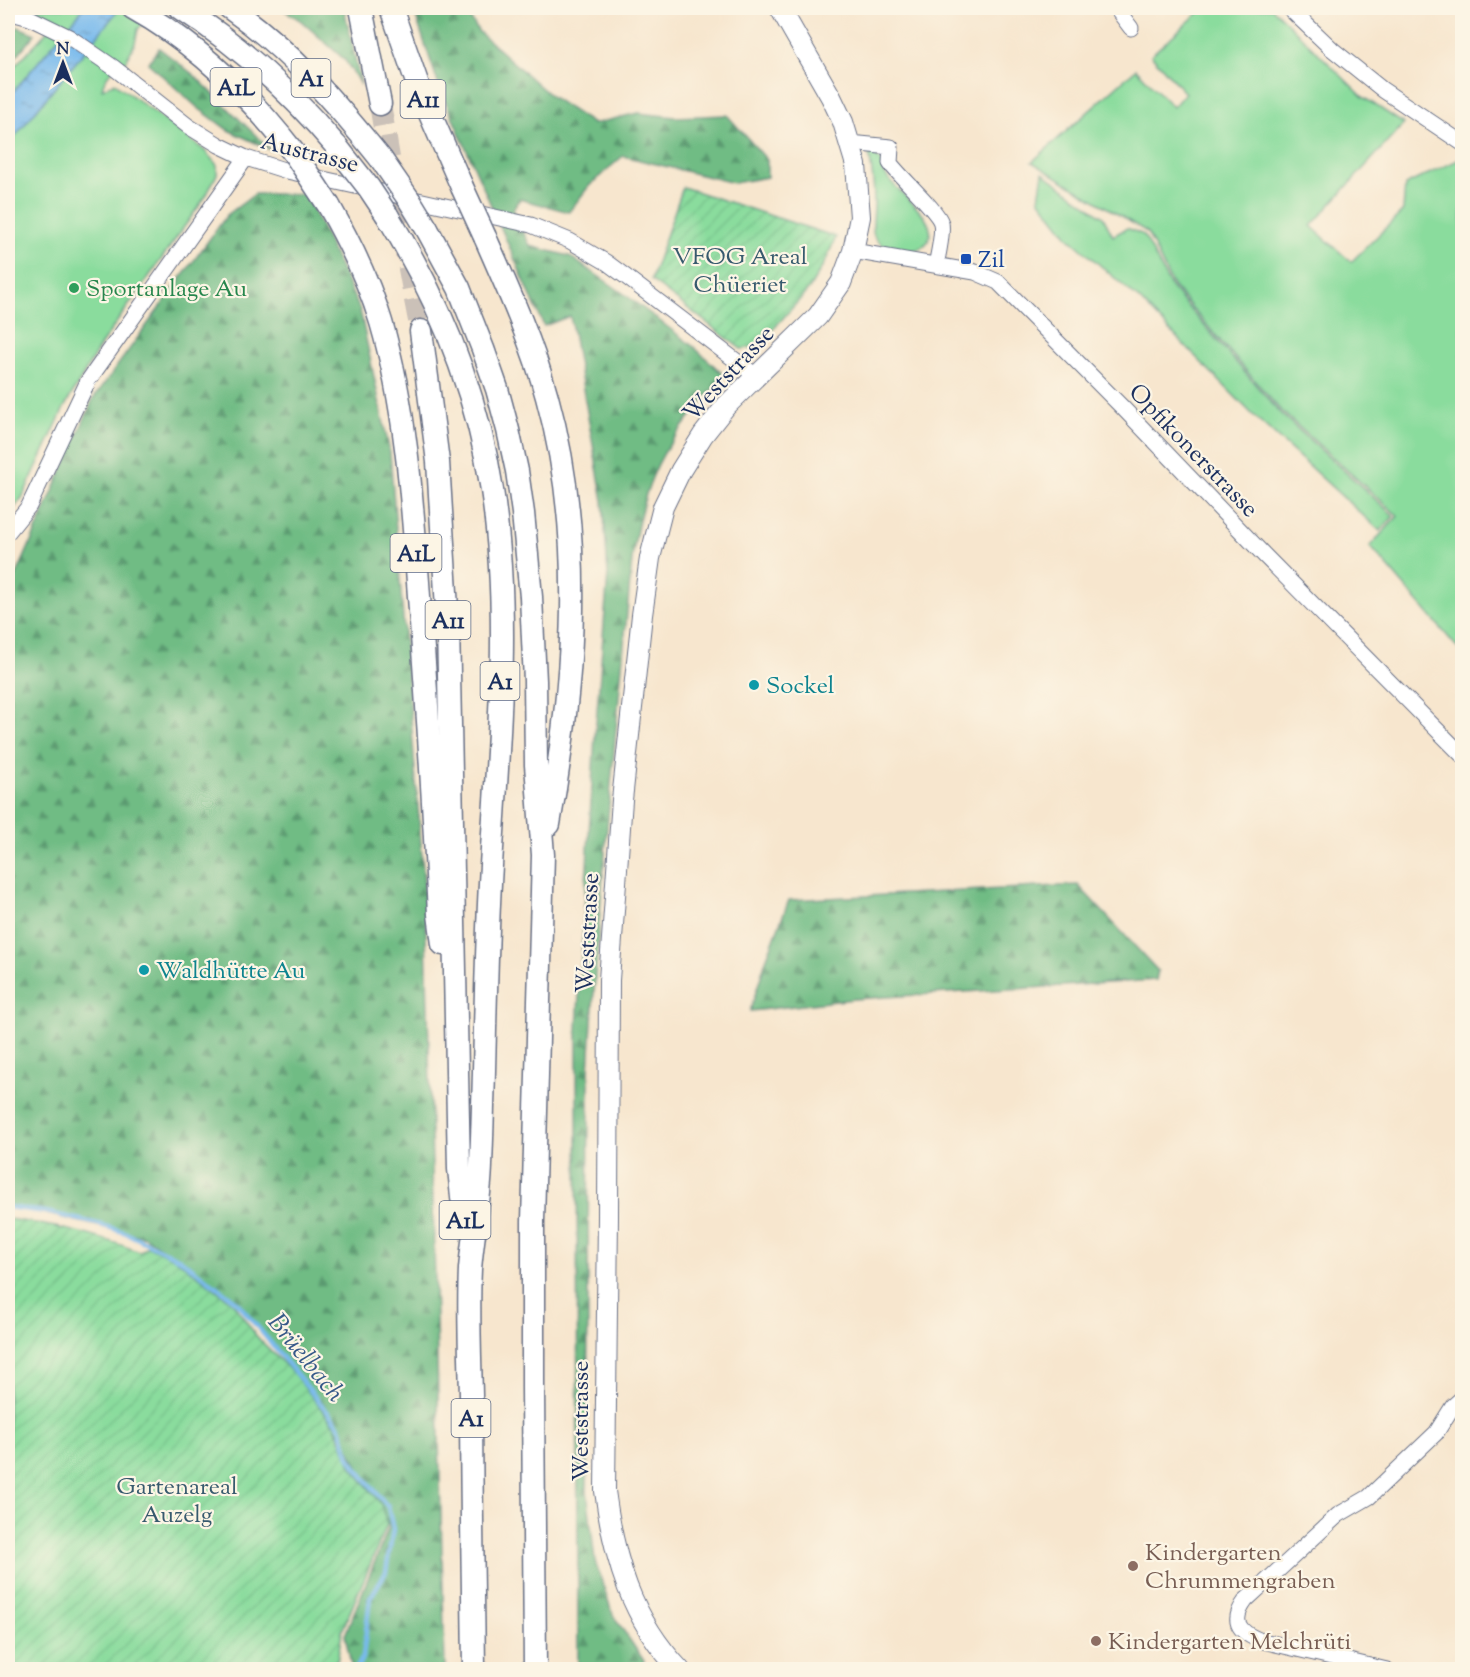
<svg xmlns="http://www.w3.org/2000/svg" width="1470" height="1677" font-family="'Sorts Mill Goudy',serif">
<defs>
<pattern id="forest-firs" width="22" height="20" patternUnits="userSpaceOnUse" patternTransform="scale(1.5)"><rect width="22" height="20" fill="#6fbc84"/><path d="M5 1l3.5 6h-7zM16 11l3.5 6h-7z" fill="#5a996f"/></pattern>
<pattern id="garden-furrows" width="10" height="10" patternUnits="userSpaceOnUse" patternTransform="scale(1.5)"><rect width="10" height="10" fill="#8adc9d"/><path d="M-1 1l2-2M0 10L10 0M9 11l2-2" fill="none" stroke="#76bd8a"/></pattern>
<pattern id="water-ripples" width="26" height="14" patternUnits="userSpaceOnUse" patternTransform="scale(1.5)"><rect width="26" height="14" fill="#78baed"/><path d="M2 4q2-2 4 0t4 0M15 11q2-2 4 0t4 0" fill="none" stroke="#6298c3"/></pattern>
</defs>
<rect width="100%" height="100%" fill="#fcf5e5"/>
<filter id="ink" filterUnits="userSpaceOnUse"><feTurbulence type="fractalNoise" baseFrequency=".0167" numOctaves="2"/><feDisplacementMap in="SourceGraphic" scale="12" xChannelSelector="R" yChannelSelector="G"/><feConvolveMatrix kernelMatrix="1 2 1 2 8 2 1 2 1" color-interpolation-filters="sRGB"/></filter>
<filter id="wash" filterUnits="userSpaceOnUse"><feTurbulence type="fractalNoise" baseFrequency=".008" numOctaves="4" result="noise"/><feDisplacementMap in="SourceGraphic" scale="24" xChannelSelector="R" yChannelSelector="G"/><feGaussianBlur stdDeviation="1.35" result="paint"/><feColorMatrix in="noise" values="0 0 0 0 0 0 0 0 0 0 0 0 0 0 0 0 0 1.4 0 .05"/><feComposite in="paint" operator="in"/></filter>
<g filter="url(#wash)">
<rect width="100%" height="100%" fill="#f7e6ce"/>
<g fill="#8adc9d" stroke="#52867e" stroke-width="1.5">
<path d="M35,8h49l-76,90v-25l34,-36 13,-17 -20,-10z"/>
<path d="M120,8h38l-20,21 -3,14 -9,18c-10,3 -22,16 -24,28l13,-6 89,67 13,15v9l-11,22 -104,147 -19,32 -18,31 -43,92 -14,18v-371z"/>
<path d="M1204,8h68l91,89 41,27 -93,102 40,36 52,-51 2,-26 55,-26 2,1v493l-92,-107 28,-30 -117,-105 -108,-125 -26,-54 -115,-70 104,-93 37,38 12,-14 -34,-38z"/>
<path d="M871,152c3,3 8,6 10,9 2,4 2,9 4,13 9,16 50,42 45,62 -5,22 -47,18 -56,0 -3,-8 1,-27 0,-37 0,-15 -2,-30 -5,-45z"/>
<path d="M1043,173l60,44 10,19 14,-8 17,7 27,52 109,126 114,103 -14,15 -128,-117 -112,-114 -70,-61 -31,-40z"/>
</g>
<g fill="url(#forest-firs)" stroke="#457671" stroke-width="1.5">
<path d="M281,8h63l17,77 -16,-25 -45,-40z"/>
<path d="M413,8h51l15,24 73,65 41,27 45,-11 37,4 52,-2 40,45v17l-33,6 -111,-27 -34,30 -20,26 -49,-13 -7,10 17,37 39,10 54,37 71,54 30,28c-20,25 -43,51 -60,78 -19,33 -27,70 -32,107 -16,170 -33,339 -43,510l-2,421 8,70 18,54 31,46 -2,8h-64l-1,-641 18,-293 13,-161 -5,-73 -33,-185 -26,10 -104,-237z"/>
<path d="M18,27l17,7 -27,32v-38z"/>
<path d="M159,48l35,27 77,75 -43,-20 -30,-22 -50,-45z"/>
<path d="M255,194h51l54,116 30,143 35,442 20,774h-93l-7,-34 44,-108 -44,-85 -105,-139 -95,-66 -137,-32v-610l85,-196 134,-184z"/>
<path d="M1078,885l80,86 -2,9 -302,19 -104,12 16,-51 23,-60z"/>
</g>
<g fill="url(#garden-furrows)" stroke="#52867e" stroke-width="1.5">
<path d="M683,187l153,50 -10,23 -17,29 -52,58 -16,2 -90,-69z"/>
<path d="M8,1219c49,7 86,15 132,33l8,-6 29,14 56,43 25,35 36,36 40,51 18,42 29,37 6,21 -45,106 -6,38h-328z"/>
</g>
<path fill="url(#water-ripples)" stroke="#4a74a6" stroke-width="1.5" d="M84,8h36l-112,137v-47z"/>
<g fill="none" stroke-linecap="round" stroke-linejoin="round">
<path stroke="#78baed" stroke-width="4.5" d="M8,1207l38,5 52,12 26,8 56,27 57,43 103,125 9,30 9,13 30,37 5,22 -7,43 -16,26 -7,58 -7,14"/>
</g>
</g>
<g filter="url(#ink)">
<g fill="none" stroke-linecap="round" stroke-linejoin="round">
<path stroke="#cbc1b8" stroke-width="22" stroke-dasharray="22 11" stroke-linecap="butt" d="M380,104l19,113 22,114"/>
<g stroke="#686f85" stroke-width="17">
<g id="minor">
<path d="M1116,8l15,20"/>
<path d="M1289,8l43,41 51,41 79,53"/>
<path d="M8,12l22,6 39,19 44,30 75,59 31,19 27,13 41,13 244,54 39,16 36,21 19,14 131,100"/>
<path d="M850,143l41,4 -1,16c10,14 48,48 51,60 2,9 -3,33 -5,42"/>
<path d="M853,251l122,21 23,10 124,125 143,149 197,199"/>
<path d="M8,532l21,-26 59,-125 158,-223"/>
<path d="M1387,1670l-128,-30c-22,-9 -28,-20 -13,-40l92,-85 31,-18 67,-64 17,-27 9,-8"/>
</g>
</g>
<g stroke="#686f85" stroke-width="22">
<path id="major" d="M680,1670c-49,-51 -66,-111 -75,-179l3,-274 1,-237 13,-180 20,-185 8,-57 13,-51 18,-37 22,-35 23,-29 92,-90 23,-33 12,-32 7,-34 -4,-52 -13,-43 -12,-25 -51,-89"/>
</g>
<g stroke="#686f85" stroke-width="25">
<g id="highway">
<path d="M133,8c63,35 117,88 161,145"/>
<path d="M181,8c59,38 111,85 156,139"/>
<path d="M230,8c59,41 106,95 151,151"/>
<path d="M361,8l19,96"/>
<path d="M391,8l29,83 42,96"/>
<path d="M329,206c21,37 40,76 52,116 27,92 32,193 39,288 8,101 14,203 19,304l4,30"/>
<path d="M387,215c52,84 90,177 105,275 20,130 5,263 -2,393 -5,94 -5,188 -9,282 -1,35 -8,69 -11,104 -2,41 0,84 1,126 0,91 2,183 3,275"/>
<path d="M427,229l32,59 24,61 14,40 11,41 9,41 6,42 8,84 4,84 1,84 7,90 -10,366v166l2,283"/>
<path d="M485,237c23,52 47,105 62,160 39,139 27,287 2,427"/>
<path d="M421,331l17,131 10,163 11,544 6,55"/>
</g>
</g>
<use href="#minor" stroke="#fff" stroke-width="15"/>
<use href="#major" stroke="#fff" stroke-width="20"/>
<use href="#highway" stroke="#fff" stroke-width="22"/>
<g stroke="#686f85" stroke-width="25" stroke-linecap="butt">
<g id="highway-bridge">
<path d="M337,147l32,41 18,27"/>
<path d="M294,153l35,53"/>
<path d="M381,159l29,42 17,28"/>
<path d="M462,187l23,50"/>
</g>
</g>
<use href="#highway-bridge" stroke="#fff" stroke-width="22"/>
</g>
</g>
<rect fill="#1a4fb4" stroke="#fcf5e5" stroke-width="2" x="960" y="253" width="12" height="12" rx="3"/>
<circle fill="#2e9e5b" stroke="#fcf5e5" stroke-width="2" cx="74" cy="288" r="6"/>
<g fill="#0f9aa8" stroke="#fcf5e5" stroke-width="2">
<circle cx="754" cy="685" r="6"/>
<circle cx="144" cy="970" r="6"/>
</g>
<g fill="#8d6e63" stroke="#fcf5e5" stroke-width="2">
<circle cx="1133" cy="1566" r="6"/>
<circle cx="1096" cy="1641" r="6"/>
</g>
<g text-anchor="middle" stroke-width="4.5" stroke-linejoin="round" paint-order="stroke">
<g fill="#fcf5e5" stroke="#5e6a86" stroke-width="1.5">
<rect x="291.5" y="59" width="39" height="38" rx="4.5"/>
<rect x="210.5" y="68" width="51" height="38" rx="4.5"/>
<rect x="400.5" y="80" width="45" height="38" rx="4.5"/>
<rect x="390.5" y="534" width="51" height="38" rx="4.5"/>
<rect x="425.5" y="601" width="45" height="38" rx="4.5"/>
<rect x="480.5" y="662" width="39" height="38" rx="4.5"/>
<rect x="439.5" y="1201" width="51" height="38" rx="4.5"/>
<rect x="451.5" y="1399" width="39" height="38" rx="4.5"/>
</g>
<g font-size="22" font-weight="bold" fill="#1b2f5e">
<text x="311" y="86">A1</text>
<text x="236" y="95">A1L</text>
<text x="423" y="107">A11</text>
<text x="416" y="561">A1L</text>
<text x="448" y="628">A11</text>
<text x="500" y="689">A1</text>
<text x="465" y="1228">A1L</text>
<text x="471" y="1426">A1</text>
</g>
<g font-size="24" fill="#1b2f5e" stroke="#fcf5e5">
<text transform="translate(310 152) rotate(14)" y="8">Austrasse</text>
<text transform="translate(728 373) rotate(-47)" y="8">Weststrasse</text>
<text transform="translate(1194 450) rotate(46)" y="8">Opfikonerstrasse</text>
<text transform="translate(587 933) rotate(-87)" y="8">Weststrasse</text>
<text transform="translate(580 1421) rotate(-90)" y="8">Weststrasse</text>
</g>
<g font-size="24" fill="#375a6e" stroke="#fcf5e5">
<text x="740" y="264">VFOG Areal<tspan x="740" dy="28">Chüeriet</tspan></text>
<text x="177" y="1494">Gartenareal<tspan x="177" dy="28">Auzelg</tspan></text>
</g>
<g font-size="24" fill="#164399" stroke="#fcf5e5" text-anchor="start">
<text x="978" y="267">Zil</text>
</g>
<g font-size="24" fill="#27864d" stroke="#fcf5e5" text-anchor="start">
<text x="86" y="296">Sportanlage Au</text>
</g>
<g font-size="24" fill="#0d838f" stroke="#fcf5e5" text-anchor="start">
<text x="766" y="693">Sockel</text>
<text x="156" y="978">Waldhütte Au</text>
</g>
<g font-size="24" fill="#785e54" stroke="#fcf5e5" text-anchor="start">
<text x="1145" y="1560">Kindergarten<tspan x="1145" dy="28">Chrummengraben</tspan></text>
<text x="1108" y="1649">Kindergarten Melchrüti</text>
</g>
<g font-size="26" font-style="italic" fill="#375989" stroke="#fcf5e5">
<text transform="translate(307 1357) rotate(51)" y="9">Brüelbach</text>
</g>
</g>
<rect width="1470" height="1677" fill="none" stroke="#fcf5e5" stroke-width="30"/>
<g transform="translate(63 63)" stroke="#fcf5e5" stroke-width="4.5" paint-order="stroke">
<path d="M0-4.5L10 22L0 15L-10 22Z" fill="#1b2f5e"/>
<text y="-9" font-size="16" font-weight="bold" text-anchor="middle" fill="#1b2f5e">N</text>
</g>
</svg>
